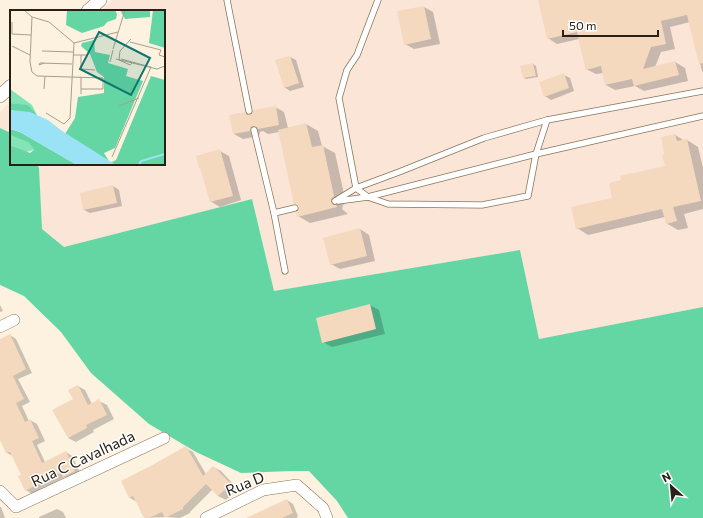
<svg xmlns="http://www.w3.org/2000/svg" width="703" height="518" font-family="Commissioner,sans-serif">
<rect width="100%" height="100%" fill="#fdf2df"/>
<g fill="#fae5d7">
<path d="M113,0h590v307l-164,32 -19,-89 -246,41 -22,-92 -188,48 -22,-18 -3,-61 -2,-4h127v-153h-62z"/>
<path d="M11,101v32l-11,-5v-16z"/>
</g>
<path fill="#63d6a4" d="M0,128l11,5v31h26l2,4 3,61 22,18 188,-48 22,92 246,-41 19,89 164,-32v211h-355l-11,-17 -28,-30h-18l-50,2 -45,-21 -47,-28 -58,-51 -30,-41 -37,-36 -24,-11z"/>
<g fill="#0003">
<path d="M539,0h164v72l-1,-1 -12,-49 -20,5 5,22 -14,3 -6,15 20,-5 10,6 3,13 -44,10 -9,-5 -20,4 -9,-5 -3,-12 -7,1 -10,-5 -7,-30 -22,5 -9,-6z"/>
<path d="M424,7l9,5 7,32 -26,5 -9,-5z"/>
<path d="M290,57l6,3 8,27 -14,4 -6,-4z"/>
<path d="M533,64l3,2 2,11 -12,2 -2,-1z"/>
<path d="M564,75l6,3 4,13 -23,9 -6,-4z"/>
<path d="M275,107l9,5 4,16 18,-4 12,7 4,15 13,7 11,50 -3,2 -1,4 6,5 -38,9 -12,-7 1,-10 -20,-74 -11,2 -5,-3 -3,1 -1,4 -16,3 -9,-5 11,-21 6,3z"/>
<path d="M675,135l10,6 2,-1 11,7 5,21v41l-19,5 4,14 -10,2 -12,-7 -1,-6 -77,18 -11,-7 36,-30 53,-32z"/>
<path d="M220,151l9,5 12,44 -21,7 -10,-6z"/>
<path d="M113,186l6,4 3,16 -32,7 -6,-3z"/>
<path d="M360,229l9,6 6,26 -35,8 -9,-5z"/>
<path d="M0,305l3,6 -3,1z"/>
<path d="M370,305l9,5 6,24 -53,13 -9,-5z"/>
<path d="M10,335l6,4 16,34 -14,6 12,23 -8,4 7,15 1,-1 7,4 8,17 -8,4 8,17 21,-10 6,4 9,18 -11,6 -5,-3 -33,17 -6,-4 -4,-15 -9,-19 -6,-3 -7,-16v-97z"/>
<path d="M78,386l7,4 7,14 7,-3 8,4 7,14 -21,11 1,2 -18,10 -8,-4 6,-39z"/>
<path d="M186,448l7,4 13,22 7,-7 8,4 17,18 -12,11 -8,-4 -5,-7 -23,23v1l-10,5 -14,-1 -21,1 -8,-16 -7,-4 -8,-17z"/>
<path d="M287,500l6,4 5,12 -1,1v1h-48z"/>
<path d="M0,507h1l4,11h-5z"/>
<path d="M57,509l6,3 3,6h-27v-1z"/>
</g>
<g fill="#f4d9bf">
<path d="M538,0h165v63l-4,1 -12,-49 -26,6 5,23 -15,3 -8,22 32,-8 4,14 -45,11 -2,-7 -27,6 -4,-19 -15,4 -9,-38 -30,7z"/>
<path d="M424,6l7,33 -27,6 -7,-34z"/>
<path d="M290,56l9,27 -15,5 -9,-28z"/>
<path d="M533,63l3,13 -13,2 -3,-12z"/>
<path d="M564,73l5,15 -25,9 -5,-15z"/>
<path d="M276,106l3,19 -21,4 -1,-2 -4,-1 -2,1 -1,4 -17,3 -4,-19 16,-3 2,3h3l3,-2v-3z"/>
<path d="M306,123l6,24 11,-2 11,51 -3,3v3l2,3h3l1,2 -40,10 -1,-5 2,-1 1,-4 -1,-2 -4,-1 -16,-74z"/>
<path d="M675,134l2,7 10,-2 14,62 -28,6 4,14 -11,3 -4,-15 -86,20 -5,-22 41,-9 -3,-15 12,-3 -1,-4 45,-10 -3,-11 2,-1 -3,-17z"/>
<path d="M220,149l13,47 -23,6 -10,-34 -1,1 -3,-13z"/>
<path d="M113,185l4,18 -34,7 -3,-17z"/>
<path d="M360,228l7,28 -37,9 -7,-27z"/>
<path d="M370,304l6,25 -54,14 -6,-25z"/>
<path d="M10,334l16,35 -13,7 11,23 -8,4 9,19 5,-3 9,19 -7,3 10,22 24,-12 9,20 -12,6 -2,-5 -36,19 -7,-15 3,-1 -11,-23 -4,1 -6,-13v-101z"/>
<path d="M78,385l10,20 11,-6 8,16 -21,10 1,3 -19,10 -16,-28 21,-11 -5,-9z"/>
<path d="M186,446l17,30 10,-10 18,18 -13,12 -12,-12 -23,23v2l-18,9 -3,-6 -13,6h-5l-11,-22 -4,2 -8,-17 28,-14z"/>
<path d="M287,499l6,14 -11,5h-36z"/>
</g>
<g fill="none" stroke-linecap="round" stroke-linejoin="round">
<g stroke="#877659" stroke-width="7">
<g id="service">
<path d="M227,0l19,96 3,15"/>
<path d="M378,0l-21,55 -10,15 -8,28 17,90 12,9 20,7 94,1 46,-9 8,-42 11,-34"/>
<path d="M254,130l20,83 11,58"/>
<path d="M335,201l21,-13 43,-16 85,-34 63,-18 156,-29"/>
<path d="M338,201l30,-4 168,-43 167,-38"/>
<path d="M274,213l21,-5"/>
</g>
</g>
<g stroke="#877659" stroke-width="12">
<g id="minor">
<path d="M0,327l14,-7"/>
<path d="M0,491l16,16 148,-69"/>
<path d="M206,518l57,-28 34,-5 26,23 4,10"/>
</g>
</g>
<g stroke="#877659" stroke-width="14">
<g id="tertiary">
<path d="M88,11l12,-11"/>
<path d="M0,96l11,-10"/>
</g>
</g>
<use href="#service" stroke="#fff" stroke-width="5.5"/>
<use href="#minor" stroke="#fff" stroke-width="11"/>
<use href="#tertiary" stroke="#fff" stroke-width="13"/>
</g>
<g text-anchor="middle" stroke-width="3" stroke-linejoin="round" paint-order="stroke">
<g font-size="15" fill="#272014" stroke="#fff">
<text transform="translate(83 459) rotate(-25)" y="5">Rua C Cavalhada</text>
<text transform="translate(245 484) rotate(-22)" y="5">Rua D</text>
</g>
</g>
<g transform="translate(10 10)">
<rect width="155" height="155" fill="#fdf2df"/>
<path d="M0,79l22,16 5,10 -13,-10 -14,-2zM0,125l19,8 5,7 -8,2 -16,-7z" fill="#85e3b8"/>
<path d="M57,0h48l2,4 -1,5 -9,3 -3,4 -22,7 -16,-8zM110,0h30v7l-25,2zM143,0h12v38l-16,-5zM84,30l1,12 15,3 -2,8 20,6 -2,7 17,5 -28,67 -11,5 6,10 6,-3 35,-84 14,4v85h-49l-6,-2 -45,-29 10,-16 3,-21 26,-4v-16l-7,-5 -7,-18 -9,-8 1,-3zM0,93l18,2 9,10 -27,-5zM0,119l10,3 57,33h-67v-20l20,8 4,-3 -5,-7 -19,-8z" fill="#63d6a4"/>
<path d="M0,100l20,2 18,8 14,11 54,34h-39l-57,-33 -10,-3z" fill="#9ae3f6"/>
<path fill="none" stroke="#9ae3f6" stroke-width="2" d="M129,155l2,-4 24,-7"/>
<path fill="none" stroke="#a79e8e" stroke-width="1" d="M14,0l8,7 17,5 25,21M22,7l-2,45 2,10 5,4 66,2v11h-22M2,12v12l19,1M120,32l31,8 -2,5 6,2M64,33l44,-11M2,36l18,9M103,39l12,-39M32,41l31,1M63,45h15M71,45v14l14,1M106,49l41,10 8,-3M111,49l30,8M109,50l1,-9 11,-12M109,50l11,5 2,-2M100,52l3,-12M34,53l-5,2 1,-2 32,1M34,79l1,-13M71,84v-17M109,96l20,-8M36,103l18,11 6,-6 4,-75M102,147l39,-90"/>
<path fill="#0f766e" fill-opacity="0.15" stroke="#0f766e" stroke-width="2" d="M89,22l51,26 -19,37 -51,-26z"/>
<rect width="155" height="155" fill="none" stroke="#272014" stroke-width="2"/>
</g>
<g transform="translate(671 486) rotate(333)" stroke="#ffffff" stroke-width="3" paint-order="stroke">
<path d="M0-3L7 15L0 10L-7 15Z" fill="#272014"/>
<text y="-6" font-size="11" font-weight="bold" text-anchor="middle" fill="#272014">N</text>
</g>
<path d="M563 30v6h95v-6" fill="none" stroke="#272014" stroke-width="2"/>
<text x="569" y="30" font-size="12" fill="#272014" stroke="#ffffff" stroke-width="3" paint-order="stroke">50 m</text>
</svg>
